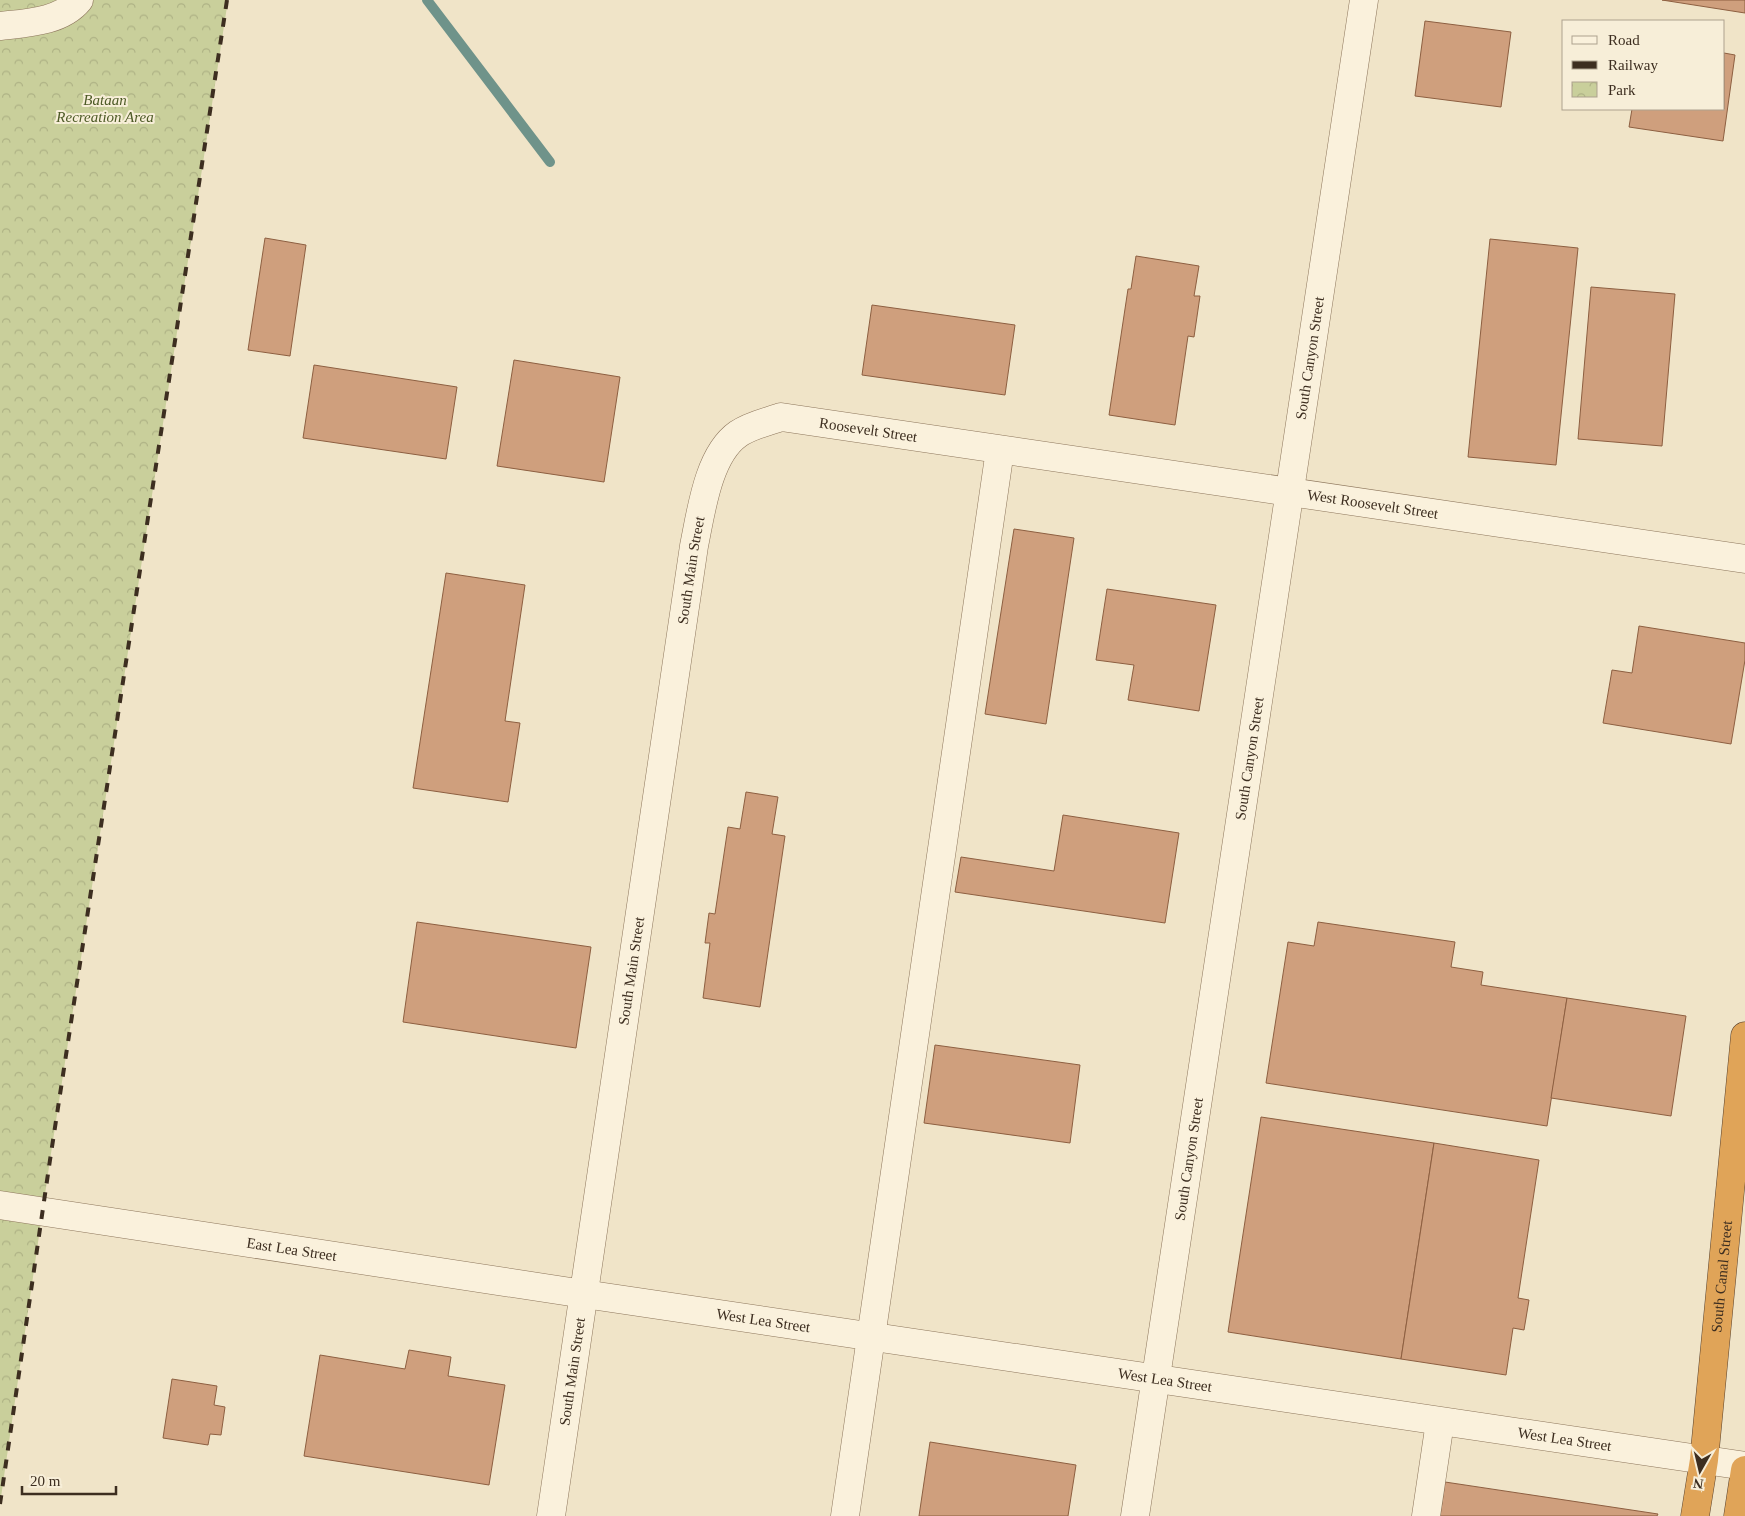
<svg xmlns="http://www.w3.org/2000/svg" width="1745" height="1516" font-family="Georgia,serif">
<defs>
<pattern id="park-crowns" width="20" height="18" patternUnits="userSpaceOnUse" patternTransform="scale(1.25)"><rect width="20" height="18" fill="#c9cf9b"/><path d="M2 6a3 3 0 1 1 6 0M12 15a3 3 0 1 1 6 0" fill="none" stroke="#aeb285"/></pattern>
</defs>
<rect width="100%" height="100%" fill="#f0e4c8"/>
<path fill="url(#park-crowns)" d="M0,0h228l-178,1160 -50,344z"/>
<g fill="none" stroke-linecap="round" stroke-linejoin="round">
<path stroke="#6f938a" stroke-width="10" d="M427,0l123,162"/>
</g>
<g fill="#cf9f7d" stroke="#8d5f41">
<path d="M1662,0h83v13z"/>
<path d="M1425,21l86,11 -10,75 -86,-11z"/>
<path d="M1724,53l11,2 -12,86 -94,-14 3,-18h92z"/>
<path d="M265,238l41,7 -16,111 -42,-6z"/>
<path d="M1490,239l88,9 -22,217 -88,-8z"/>
<path d="M1136,256l63,10 -5,30h6l-6,41 -6,-1 -13,89 -66,-10 19,-126h3z"/>
<path d="M1591,287l84,7 -13,152 -84,-7z"/>
<path d="M872,305l143,20 -10,70 -143,-20z"/>
<path d="M514,360l106,17 -16,105 -107,-16z"/>
<path d="M314,365l143,22 -11,72 -143,-21z"/>
<path d="M1014,529l60,9 -28,186 -61,-10z"/>
<path d="M446,573l79,12 -20,136 15,2 -12,79 -95,-14z"/>
<path d="M1107,589l109,16 -17,106 -71,-11 6,-35 -38,-5z"/>
<path d="M1639,626l106,17v17l-14,84 -128,-21 9,-53 20,3z"/>
<path d="M746,792l32,5 -6,37 13,2 -25,171 -57,-9 7,-55h-5l4,-30 6,1 13,-87 12,2z"/>
<path d="M1063,815l116,18 -14,90 -210,-31 6,-35 93,14z"/>
<path d="M417,922l174,25 -15,101 -173,-26z"/>
<path d="M1318,922l137,20 -4,25 32,5 -2,13 86,13 -20,128 -281,-43 22,-141 26,4z"/>
<path d="M1567,998l119,18 -15,100 -120,-18z"/>
<path d="M935,1045l145,20 -10,78 -146,-20z"/>
<path d="M1261,1117l173,26 -33,216 -173,-27z"/>
<path d="M1434,1143l105,17 -21,138 11,2 -5,30 -11,-2 -7,47 -105,-16z"/>
<path d="M409,1350l42,7 -3,19 57,9 -16,100 -185,-29 16,-101 85,14z"/>
<path d="M172,1379l45,7 -3,19 11,2 -4,28 -11,-1 -2,11 -45,-7z"/>
<path d="M930,1442l146,23 -8,51h-149z"/>
<path d="M1445,1482l213,32 -1,2h-217z"/>
</g>
<g fill="none" stroke-linecap="round" stroke-linejoin="round">
<g stroke="#8d765c" stroke-width="29">
<g id="minor">
<path d="M0,26c26,-3 61,-4 79,-26"/>
<path id="s1" d="M0,1205l584,89 1161,172"/>
<path id="s2" d="M551,1516l143,-970c7,-34 14,-91 44,-112 13,-9 29,-12 43,-17l964,142"/>
<path d="M845,1516l155,-1066"/>
<path id="s3" d="M1135,1516l229,-1516"/>
<path d="M1426,1516l14,-94"/>
</g>
</g>
<g stroke="#5b4430" stroke-width="29">
<g id="highway">
<path id="s4" d="M1695,1516l9,-56 41,-424"/>
<path d="M1738,1516l7,-46"/>
</g>
</g>
<use href="#minor" stroke="#faf1dc" stroke-width="28"/>
<use href="#highway" stroke="#e0a458" stroke-width="28"/>
<path stroke="#3d2e20" stroke-width="4" stroke-dasharray="9 9" stroke-linecap="butt" d="M0,1504l50,-344 177,-1160"/>
</g>
<g text-anchor="middle" stroke-width="4" stroke-linejoin="round" paint-order="stroke">
<g font-size="15" font-style="italic" fill="#4d5a26" stroke="#f7eed8">
<text x="105" y="105">Bataan<tspan x="105" dy="17">Recreation Area</tspan></text>
</g>
<g font-size="15" fill="#3d2e20" stroke="#f7eed8">
<text dy="5" stroke="none"><textPath href="#s3" startOffset="1171">South Canyon Street</textPath></text>
<text dy="5" stroke="none"><textPath href="#s2" startOffset="1238">Roosevelt Street</textPath></text>
<text dy="5" stroke="none"><textPath href="#s2" startOffset="1748">West Roosevelt Street</textPath></text>
<text dy="5" stroke="none"><textPath href="#s2" startOffset="956">South Main Street</textPath></text>
<text dy="5" stroke="none"><textPath href="#s3" startOffset="766">South Canyon Street</textPath></text>
<text dy="5" stroke="none"><textPath href="#s2" startOffset="551">South Main Street</textPath></text>
<text dy="5" stroke="none"><textPath href="#s3" startOffset="361">South Canyon Street</textPath></text>
<text dy="5" stroke="none"><textPath href="#s1" startOffset="295">East Lea Street</textPath></text>
<text dy="5" stroke="none"><textPath href="#s4" startOffset="241">South Canal Street</textPath></text>
<text dy="5" stroke="none"><textPath href="#s1" startOffset="772">West Lea Street</textPath></text>
<text dy="5" stroke="none"><textPath href="#s2" startOffset="146">South Main Street</textPath></text>
<text dy="5" stroke="none"><textPath href="#s1" startOffset="1178">West Lea Street</textPath></text>
<text dy="5" stroke="none"><textPath href="#s1" startOffset="1582">West Lea Street</textPath></text>
</g>
</g>
<rect x="1562" y="20" width="162" height="90" fill="#f7eed8" stroke="#ada18e"/>
<rect x="1572" y="36" width="25" height="8" fill="#faf1dc" stroke="#ada18e"/>
<text x="1608" y="45" font-size="15" fill="#3d2e20">Road</text>
<rect x="1572" y="61" width="25" height="8" fill="#3d2e20" stroke="#ada18e"/>
<text x="1608" y="70" font-size="15" fill="#3d2e20">Railway</text>
<rect x="1572" y="82" width="25" height="15" fill="url(#park-crowns)" stroke="#ada18e"/>
<text x="1608" y="95" font-size="15" fill="#3d2e20">Park</text>
<g transform="translate(1700 1471) rotate(188)" stroke="#f7eed8" stroke-width="4" paint-order="stroke">
<path d="M0-4L9 19L0 12L-9 19Z" fill="#3d2e20"/>
<text y="-8" font-size="14" font-weight="bold" text-anchor="middle" fill="#3d2e20">N</text>
</g>
<path d="M22 1486v8h94v-8" fill="none" stroke="#3d2e20" stroke-width="2.5"/>
<text x="30" y="1486" font-size="15" fill="#3d2e20" stroke="#f7eed8" stroke-width="4" paint-order="stroke">20 m</text>
</svg>
